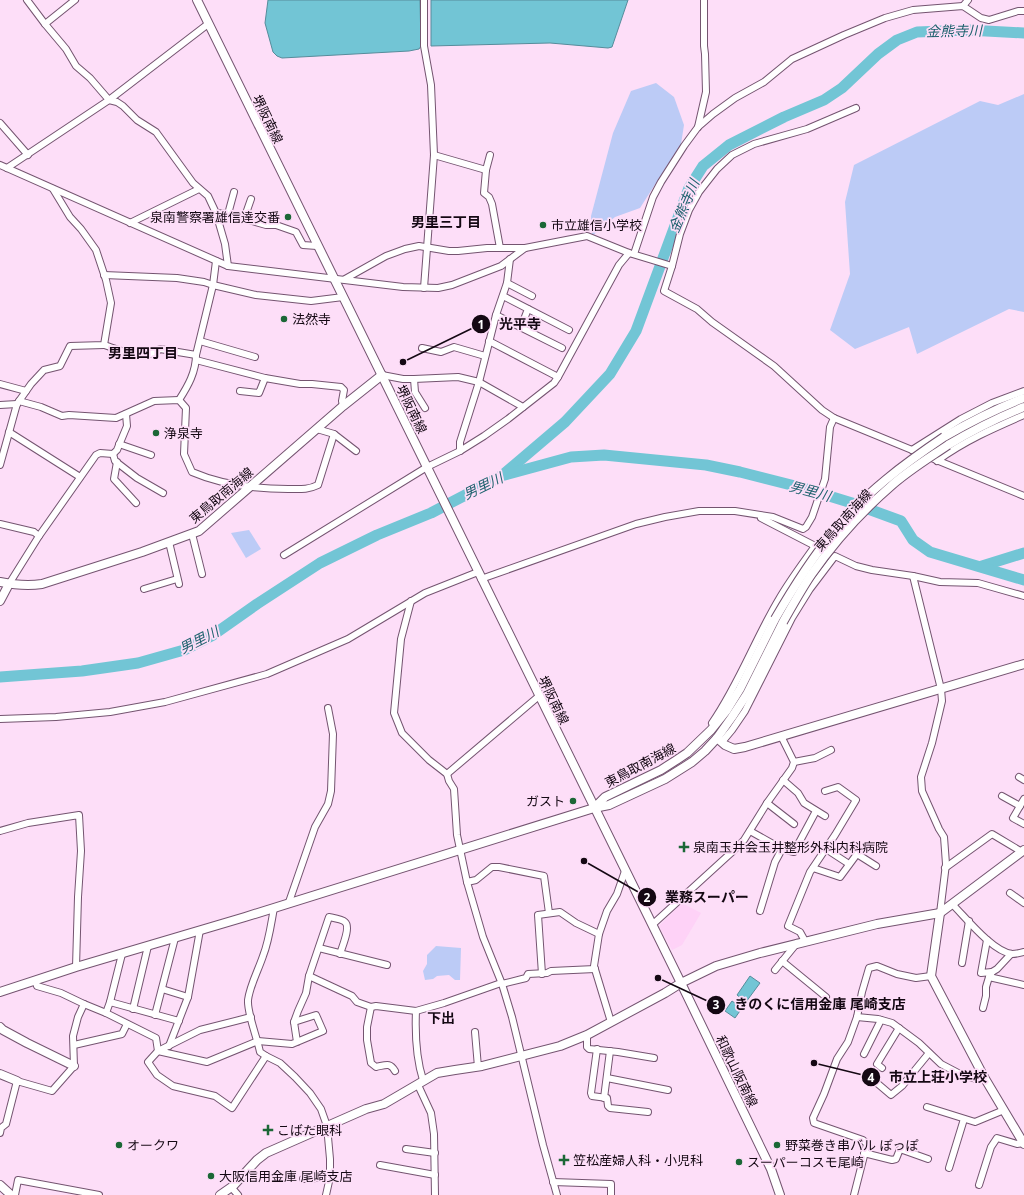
<svg xmlns="http://www.w3.org/2000/svg" width="1024" height="1195" font-family="'Noto Sans','Noto Sans JP',sans-serif">
<rect width="100%" height="100%" fill="#fddef8"/>
<path fill="#fed2f7" d="M682,903l19,10 -19,32 -10,5 -13,-24z"/>
<g fill="#bccbf6">
<path d="M656,83l18,14 10,28 -3,19 -41,64 -25,9 -23,19 -1,-20 22,-83 18,-42z"/>
<path d="M1024,94v218l-15,-3 -92,45 -8,-27 -54,22 -25,-19 20,-56 -5,-72 9,-37 126,-64 18,4z"/>
<path d="M249,530l12,19 -15,9 -15,-25z"/>
<path d="M436,946l25,2 -1,32h-5l-6,-5 -12,1 -4,3 -8,1 -2,-9 4,-7v-9z"/>
</g>
<g fill="#72c5d5" stroke="#568c9b">
<path d="M268,0h152l1,46 -2,3 -10,2 -127,7 -5,-2 -4,-4 -8,-29z"/>
<path d="M431,0h197l-16,47 -4,1 -58,-5 -119,3z"/>
<path d="M750,976l10,7 -14,19 -9,-7z"/>
<path d="M732,1001l10,7 -7,10 -10,-7z"/>
</g>
<g fill="none" stroke-linecap="round" stroke-linejoin="round">
<g stroke="#72c5d5" stroke-width="11">
<path d="M505,473l60,-51 45,-48 26,-43 53,-143 14,-22 26,-21 55,-28 40,-17 18,-12 36,-34 19,-14 20,-8 51,-2 56,3"/>
<path d="M982,566l42,-13"/>
<path d="M0,677l82,-6 56,-8 46,-13 29,-15 44,-31 63,-41 57,-28 54,-22 46,-24 24,-13 70,-19 33,-2 102,10 34,7 63,16 49,15 49,18 12,19 17,12 94,28"/>
</g>
<g stroke="#745470" stroke-width="8">
<g id="street">
<path d="M27,0l18,24 21,25 10,17 14,12 19,22 8,2 6,4 14,14 19,12 37,51 15,13 8,17 9,31 3,22"/>
<path d="M424,0v46l7,39 3,70 -10,133"/>
<path d="M963,6l5,-6"/>
<path d="M45,24l30,-24"/>
<path d="M0,123l28,32"/>
<path d="M698,127l8,-35 -1,-38 -1,-8v-46"/>
<path d="M434,155l52,15"/>
<path d="M490,155l-4,15 -2,23 5,4 3,7 8,44"/>
<path d="M0,165l228,101 175,21 35,1 14,-3 49,-19 24,-18 62,-12 42,17 43,13 -8,25 33,18 15,13 62,44 48,44 12,8 190,78"/>
<path d="M7,168l102,-68 99,-76"/>
<path d="M216,213l12,1 38,11h10l20,7 7,13 14,1"/>
<path d="M228,214l6,-22"/>
<path d="M244,219l7,-20"/>
<path d="M130,223l69,-34"/>
<path d="M634,254l19,-57 8,-15 23,-36 14,-19 15,-13 22,-16 29,-16 28,-23 52,-24 41,-17 28,-8 50,-4 18,12 8,2 29,-9h6"/>
<path d="M672,266l8,-32 9,-24 10,-18 18,-23 15,-14 22,-11 53,-15 49,-21"/>
<path d="M104,275l73,3 27,4 9,3 43,10 55,6 32,-4"/>
<path d="M345,279l41,-23 19,-7 14,-3 30,5h9l29,-3h38"/>
<path d="M507,283l25,13"/>
<path d="M503,296l66,34"/>
<path d="M496,315l66,33"/>
<path d="M521,327l7,-18"/>
<path d="M200,341l55,16"/>
<path d="M489,341l69,36"/>
<path d="M104,345c19,6 39,17 56,4l36,6"/>
<path d="M422,348l19,4 13,-5 31,9"/>
<path d="M196,360l69,18"/>
<path d="M382,375l21,4h11l44,-2 21,5 44,25"/>
<path d="M414,379l1,13 10,16"/>
<path d="M0,384l26,7"/>
<path d="M240,391l19,2 6,-15 35,6h12l29,3 3,3 -2,11 1,5"/>
<path d="M179,400c9,-14 17,-28 17,-45l17,-70 3,-24"/>
<path d="M19,401l22,6 21,9 7,-1 47,3 38,-17 25,-1 7,8 -2,46 8,18c30,13 63,17 96,17 11,0 20,1 30,-4l16,-51"/>
<path d="M0,405l17,-1"/>
<path d="M317,429l17,5 22,17"/>
<path d="M9,432l71,45"/>
<path d="M119,444l32,11"/>
<path d="M912,450l49,-31 31,-16 32,-12"/>
<path d="M460,451v-9l19,-60 17,-67 11,-32 3,-24"/>
<path d="M113,454l2,7 22,17 26,15"/>
<path d="M937,461c27,-20 57,-33 87,-46"/>
<path d="M117,462l-3,17 22,24"/>
<path d="M0,465l15,-54 2,-7 14,-20 13,-14 16,-4 10,-20 34,-1 7,-42 -5,-23 -10,-30 -15,-21 -11,-12 -17,-28"/>
<path d="M761,518l58,30"/>
<path d="M0,524l34,8 5,4"/>
<path d="M192,534l10,40"/>
<path d="M169,542l10,42"/>
<path d="M284,555l143,-88 33,-16 24,-15 24,-17 46,-36 4,-6 61,-112 10,-12"/>
<path d="M913,576l28,113 1,12 -10,42 -11,34 1,14 17,38 5,8 2,27 -6,49"/>
<path d="M481,579l155,-55 29,-7 34,-6h36l38,6 30,12 3,-2 6,-10 13,-38 5,-52 4,-9"/>
<path d="M9,584l30,-48 57,-81 4,-2 13,1 4,-4 10,-24 -1,-12"/>
<path d="M144,589l33,-10"/>
<path d="M411,601l-10,38 -7,74 8,20 27,27 18,14 2,7 5,8 3,46 10,47 16,55 19,47 10,33 31,128 14,50"/>
<path d="M0,719l56,-2 54,-5 55,-10 102,-28 81,-35 77,-46 53,-21"/>
<path d="M712,723c27,-39 43,-84 67,-124 11,-19 24,-36 36,-53"/>
<path d="M722,742l10,-12 13,-19 47,-93 18,-29 25,-33 21,10 16,4 41,6 27,6 38,1 46,13"/>
<path d="M794,762l21,-4 16,-8"/>
<path d="M447,774l92,-78"/>
<path d="M1019,777l5,3"/>
<path d="M783,780l15,13 6,10 21,13"/>
<path d="M1002,796l18,10"/>
<path d="M1024,799l-11,19 11,6"/>
<path d="M767,803l27,21"/>
<path d="M0,831l28,-8 51,-8 2,36 -3,46 -2,70"/>
<path d="M750,831l32,18 12,3 22,-41"/>
<path d="M826,849l23,15"/>
<path d="M813,868l27,9 17,-23 19,12"/>
<path d="M945,868l47,-34 30,18"/>
<path d="M467,882l9,-2 16,-13h7l45,9 5,37"/>
<path d="M1010,893l14,10"/>
<path d="M289,902l26,-75 13,-23 3,-13 2,-57 -5,-26"/>
<path d="M953,905c13,13 40,47 59,49 3,0 8,-1 12,-2"/>
<path d="M274,908c-3,16 -5,33 -11,48 -5,15 -13,29 -15,44 -1,13 9,37 12,52l6,4 14,7 15,14 15,16 11,16 6,17 3,33v18l-4,18"/>
<path d="M760,911l15,-49 7,-13"/>
<path d="M652,925l80,-73 12,-12 23,-37 25,-35 2,-6 -13,-26"/>
<path d="M987,940l-6,33 11,-1"/>
<path d="M805,941l-5,-9 -12,-6 22,-54 25,-37 21,-35 -18,-13 -13,4"/>
<path d="M319,948l68,17"/>
<path d="M782,961l44,36"/>
<path d="M962,963l7,-42"/>
<path d="M775,970l22,-27"/>
<path d="M542,974l-4,-59 22,-3 16,11 23,11"/>
<path d="M309,976l43,20 5,6 14,5 5,-1 40,5 28,-8 57,-20"/>
<path d="M989,977l35,8"/>
<path d="M35,980l2,6 24,7 23,11 22,9 50,25 2,13 49,11 51,-21 34,3 31,-13 -7,-16 -22,7 3,20"/>
<path d="M502,984l24,-6 2,-4 19,-1 4,-2 44,-2"/>
<path d="M162,989l26,8"/>
<path d="M110,1002l69,19"/>
<path d="M371,1007l-4,20v13l4,23 5,4c10,-2 14,-5 19,4"/>
<path d="M983,1008l3,-12v-9l3,-10 3,-5 5,-3 14,-15"/>
<path d="M133,1009l15,-63"/>
<path d="M416,1011c-1,24 0,47 7,69"/>
<path d="M106,1013l4,-11 12,-48"/>
<path d="M155,1015l20,-77"/>
<path d="M251,1017l-51,13 -42,21 -10,11 9,13 16,11 42,10 17,12 34,-52"/>
<path d="M857,1017l21,2 14,4 27,20 22,21 19,10 16,5 8,-2"/>
<path d="M294,1022l4,-11 8,-18 3,-17 20,-59c5,1 13,2 16,5 6,5 -3,25 -5,32"/>
<path d="M611,1022l-17,-56 5,-32 8,-23 10,-17 8,-23"/>
<path d="M475,1032l3,35"/>
<path d="M587,1035v12l2,2 29,3 36,6"/>
<path d="M74,1045l48,-11 5,-10"/>
<path d="M169,1046l19,-49 12,-67"/>
<path d="M597,1049l-6,44 1,3 15,2 1,8 2,2 38,4"/>
<path d="M864,1054l17,-34"/>
<path d="M882,1068l-5,-4 22,-36"/>
<path d="M607,1078l61,12"/>
<path d="M871,1078l20,17 11,-9 27,-33"/>
<path d="M418,1085l13,28 3,21 1,61"/>
<path d="M604,1098l6,-47"/>
<path d="M927,1107l48,15 29,-12"/>
<path d="M0,1133l1,-5 5,-4 11,-43 35,10 22,-25 -1,-30 5,-19 6,-13"/>
<path d="M406,1149l29,4"/>
<path d="M864,1153l28,7 4,-1 4,-10 28,10"/>
<path d="M380,1165l55,10"/>
<path d="M949,1168l15,-49"/>
<path d="M303,1179l27,-2"/>
<path d="M553,1182l58,2v11"/>
<path d="M979,1185l12,-38 6,-9 20,6 7,-1"/>
<path d="M231,1187l7,8"/>
<path d="M15,1195l3,-15 81,15"/>
<path d="M854,1195l13,-51 -4,-4 -49,-17 -1,-5 11,-24 13,-35 11,-17 9,-25 5,-25 7,-24 8,-2 20,8 19,4 15,-2"/>
</g>
</g>
<g stroke="#745470" stroke-width="10">
<g id="secondary">
<path d="M197,0l484,983 90,186 9,26"/>
<path d="M944,437c26,-15 52,-28 80,-39"/>
<path d="M948,445c25,-15 49,-27 76,-38"/>
<path d="M0,582c15,3 28,4 42,2l100,-32 57,-21 144,-125 39,-31"/>
<path d="M0,601l9,-17"/>
<path d="M717,738l8,7 9,4 11,-2 279,-83"/>
<path d="M595,807l10,-10 56,-27 14,-9 12,-8 24,-23 16,-20 13,-21 35,-70"/>
<path d="M940,913l-9,63 53,101 40,67"/>
<path d="M0,992l76,-25 169,-50 349,-109 15,-3 56,-26 27,-17 13,-11 12,-13 15,-21 15,-23 36,-72"/>
<path d="M0,1027l3,3 24,13 47,23"/>
<path d="M0,1074l17,7"/>
<path d="M0,1185l11,10"/>
<path d="M220,1195l13,-9 24,-26 9,-7 100,-44 18,-5 53,-31 18,-3 27,-4 78,-20 27,-11 78,-42 16,-10 35,-17 44,-13 117,-29 63,-11 84,-63"/>
</g>
</g>
<use href="#street" stroke="#fff" stroke-width="6"/>
<use href="#secondary" stroke="#fff" stroke-width="8"/>
<g stroke="#745470" stroke-width="10" stroke-linecap="butt">
<g id="secondary-bridge">
<path d="M775,619c18,-31 37,-61 60,-89 30,-37 69,-66 109,-93"/>
<path d="M783,622c9,-16 18,-32 28,-47 23,-33 50,-63 80,-89 18,-16 38,-28 57,-41"/>
</g>
</g>
<use href="#secondary-bridge" stroke="#fff" stroke-width="8"/>
</g>
<g fill="#1b6736" stroke="#fddef8" stroke-width="1.5">
<circle cx="288" cy="217" r="4"/>
<circle cx="543" cy="225" r="4"/>
<circle cx="284" cy="319" r="4"/>
<circle cx="156" cy="433" r="4"/>
<circle cx="573" cy="801" r="4"/>
<path d="M682 841h4v4h4v4h-4v4h-4v-4h-4v-4h4z"/>
<path d="M266 1124h4v4h4v4h-4v4h-4v-4h-4v-4h4z"/>
<circle cx="119" cy="1145" r="4"/>
<circle cx="777" cy="1145" r="4"/>
<path d="M562 1154h4v4h4v4h-4v4h-4v-4h-4v-4h4z"/>
<circle cx="739" cy="1162" r="4"/>
<circle cx="211" cy="1176" r="4"/>
</g>
<g text-anchor="middle" stroke-width="3.5" stroke-linejoin="round" paint-order="stroke">
<g font-size="13" fill="#140813" stroke="#fddef8">
<text transform="translate(268 119) rotate(64)" y="5">堺阪南線</text>
<text transform="translate(412 409) rotate(64)" y="5">堺阪南線</text>
<text transform="translate(221 495) rotate(-40)" y="5">東鳥取南海線</text>
<text transform="translate(843 520) rotate(-48)" y="5">東鳥取南海線</text>
<text transform="translate(554 700) rotate(64)" y="5">堺阪南線</text>
<text transform="translate(640 765) rotate(-28)" y="5">東鳥取南海線</text>
<text transform="translate(737 1071) rotate(64)" y="5">和歌山阪南線</text>
</g>
<g font-size="13" fill="#140813" stroke="#fddef8" text-anchor="start">
<text x="280" y="222" text-anchor="end">泉南警察署雄信達交番</text>
<text x="551" y="230">市立雄信小学校</text>
<text x="292" y="324">法然寺</text>
<text x="164" y="438">浄泉寺</text>
<text x="565" y="806" text-anchor="end">ガスト</text>
<text x="693" y="852">泉南玉井会玉井整形外科内科病院</text>
<text x="277" y="1135">こばた眼科</text>
<text x="127" y="1150">オークワ</text>
<text x="785" y="1150">野菜巻き串バル ぽっぽ</text>
<text x="573" y="1165">笠松産婦人科・小児科</text>
<text x="747" y="1167">スーパーコスモ尾崎</text>
<text x="219" y="1181">大阪信用金庫 尾崎支店</text>
</g>
<g font-size="14" font-style="italic" fill="#1e626e" stroke="#fddef8">
<text transform="translate(954 31) rotate(-1)" y="5">金熊寺川</text>
<text transform="translate(684 206) rotate(-67)" y="5">金熊寺川</text>
<text transform="translate(483 486) rotate(-26)" y="5">男里川</text>
<text transform="translate(810 491) rotate(15)" y="5">男里川</text>
<text transform="translate(199 640) rotate(-27)" y="5">男里川</text>
</g>
<g font-size="14" font-weight="bold" fill="#140813" stroke="#fddef8">
<text x="446" y="227">男里三丁目</text>
<text x="143" y="358">男里四丁目</text>
<text x="441" y="1023">下出</text>
</g>
</g>
<path fill="none" stroke="#140813" stroke-width="1.5" d="M403 362L481 324M584 861L647 897M658 978L716 1005M814 1063L871 1077"/>
<g fill="#140813" stroke="#fddef8" stroke-width="1.5">
<circle cx="403" cy="362" r="4"/>
<circle cx="584" cy="861" r="4"/>
<circle cx="658" cy="978" r="4"/>
<circle cx="814" cy="1063" r="4"/>
<circle cx="481" cy="324" r="10"/>
<circle cx="647" cy="897" r="10"/>
<circle cx="716" cy="1005" r="10"/>
<circle cx="871" cy="1077" r="10"/>
</g>
<g font-size="12" text-anchor="middle" font-weight="bold" fill="#fff">
<text x="481" y="329">1</text>
<text x="647" y="902">2</text>
<text x="716" y="1009">3</text>
<text x="871" y="1082">4</text>
</g>
<g font-size="14" text-anchor="middle" font-weight="bold" fill="#140813" stroke="#fddef8" stroke-width="3.5" stroke-linejoin="round" paint-order="stroke">
<text x="520" y="329">光平寺</text>
<text x="707" y="902">業務スーパー</text>
<text x="820" y="1009">きのくに信用金庫 尾崎支店</text>
<text x="938" y="1082">市立上荘小学校</text>
</g>
</svg>
